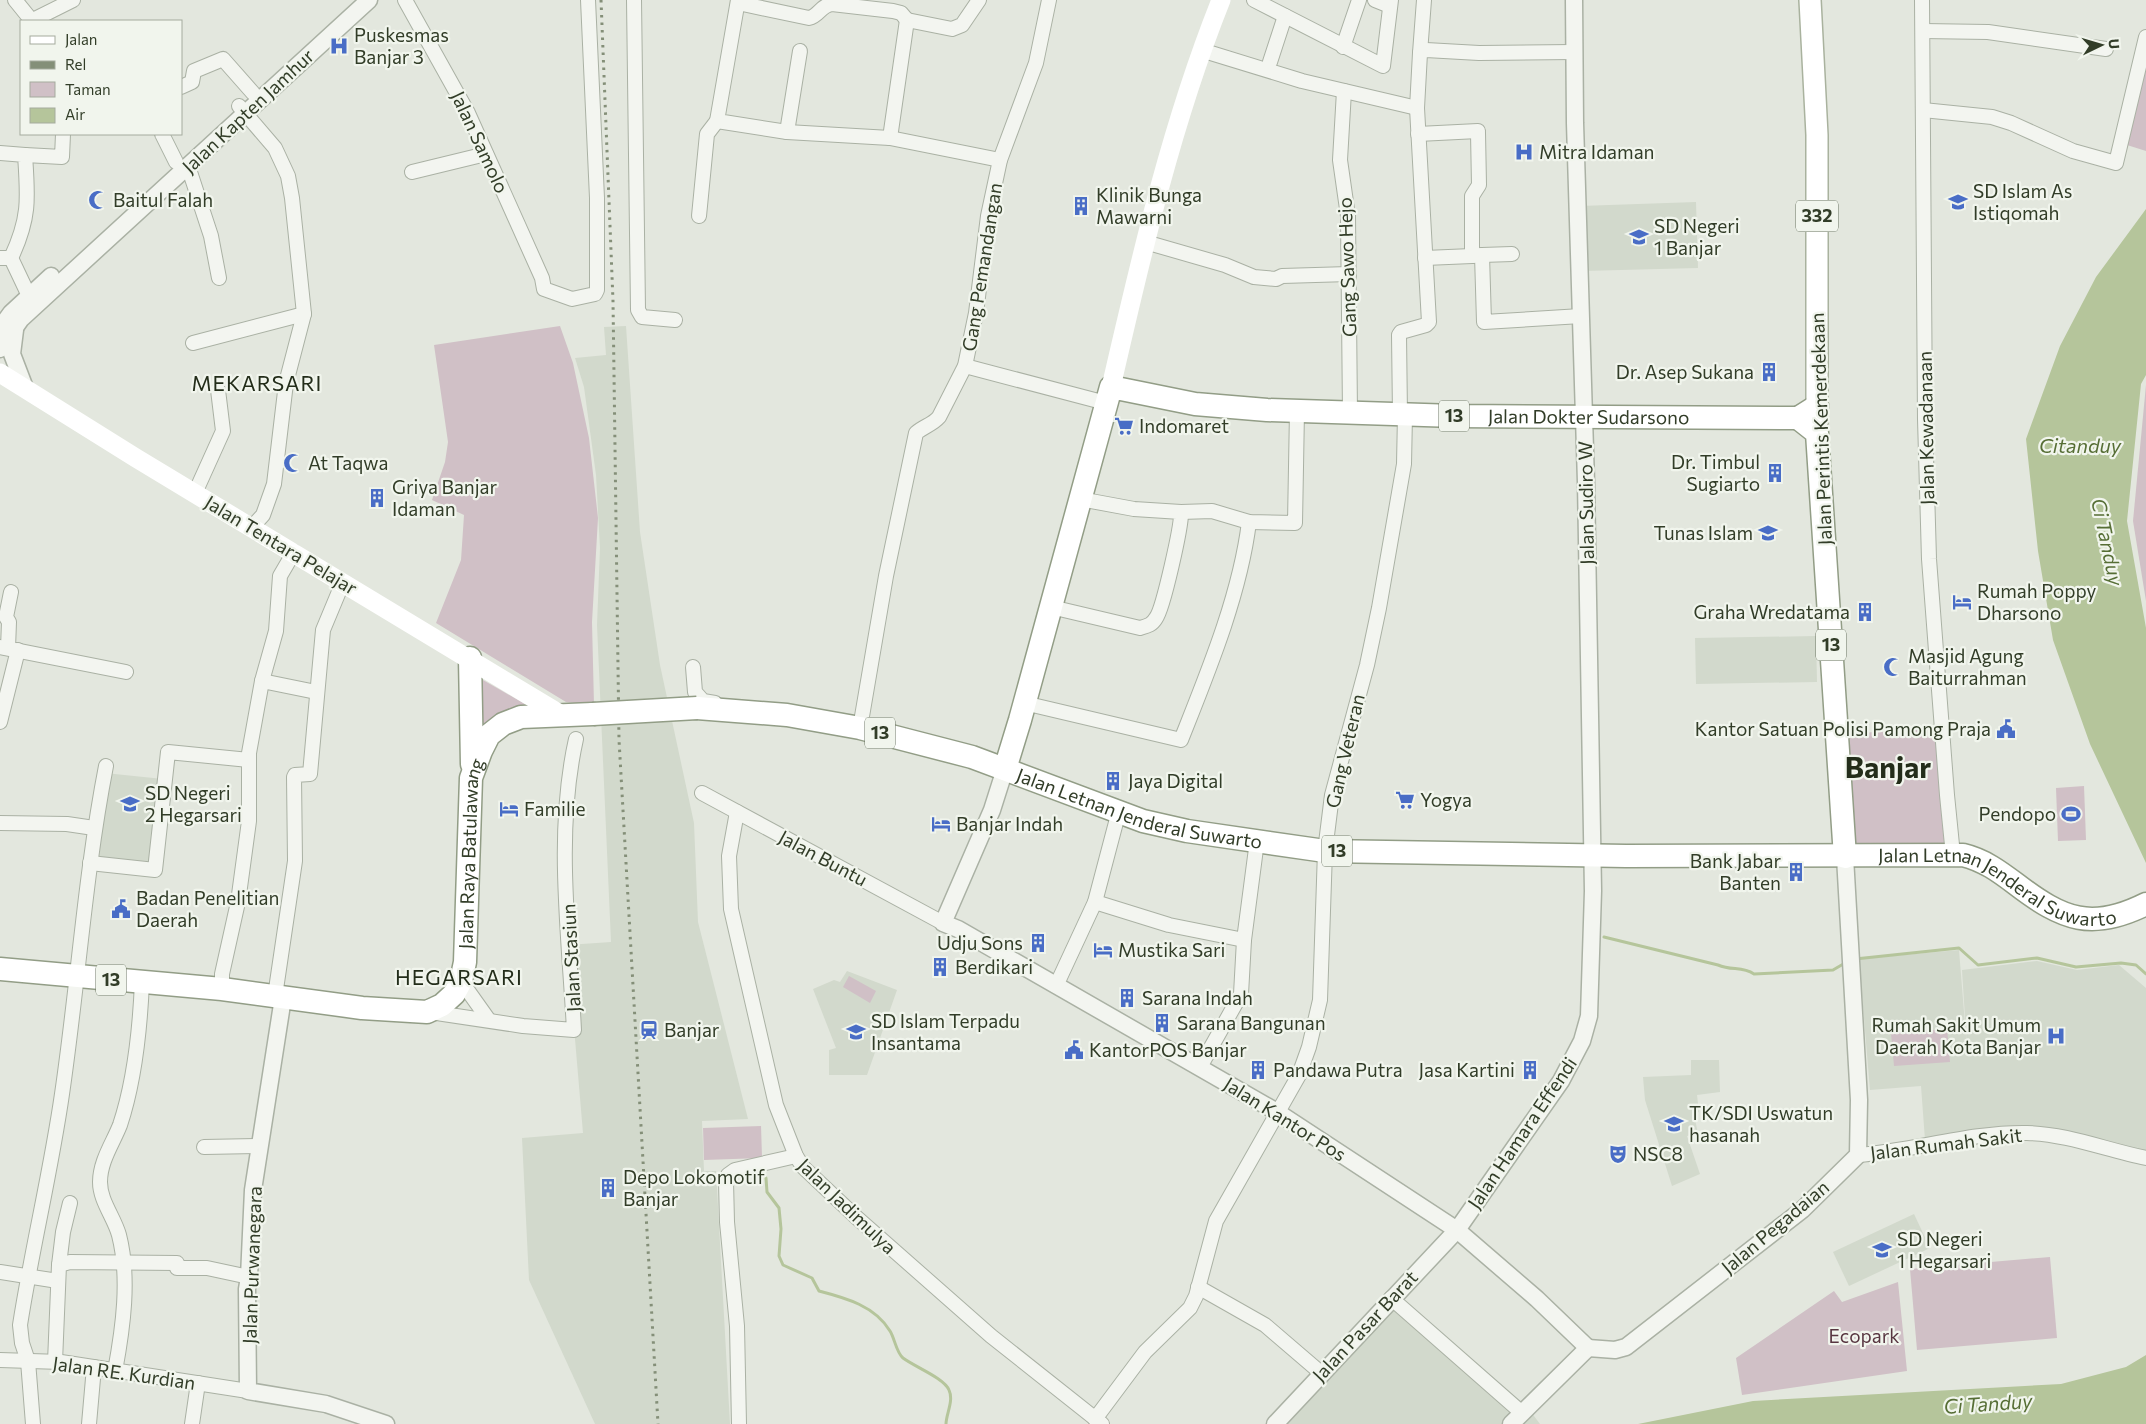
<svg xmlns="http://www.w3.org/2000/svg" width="2146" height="1424" font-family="Commissioner,sans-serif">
<rect width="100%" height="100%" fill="#e3e7de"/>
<g fill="#d2d9cc">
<path d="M1696,202l2,66 -116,3 -2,-65z"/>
<path d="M626,326l14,206 20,133 34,158 4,99 50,197 -46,2 2,50h12l14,253h-135l-66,-144 -7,-142 61,-5 -16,-188 44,-3 -14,-317 3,-77 -4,-73 -12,-88 -9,-29 31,-3 -2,-28z"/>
<path d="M1816,636l1,46 -121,2 -1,-46z"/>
<path d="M105,773l58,6 -10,89 -61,-7z"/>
<path d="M1959,950l8,99 -5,-79 75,-9 40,9 42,-5 27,23v165l-71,-17 -150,4 -4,-54 -51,4 -11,-131z"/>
<path d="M847,971l50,19 -30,85h-38v-25l7,-2 -23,-59 21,-9 6,2z"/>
<path d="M1691,1060h28l1,32 -23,3 2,17 -5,2 4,20 -11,2 13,38 -28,12 -27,-86 -2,-23 48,-2z"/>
<path d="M1914,1214l16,34 -81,38 -16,-34z"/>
<path d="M1391,1290l140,122 9,12h-271z"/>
</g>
<g fill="#d0c0c6">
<path d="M2146,59v92l-19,-6z"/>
<path d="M560,326l13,37 16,75 9,80 -6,104 2,83 -28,-3 -130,-79 25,-63 3,-45 -32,-15 13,-38 3,-20 -14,-97z"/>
<path d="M2146,385v216l-13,-80z"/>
<path d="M476,676l49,28 -48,31z"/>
<path d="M1939,728l7,119 -95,6 -8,-119z"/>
<path d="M2084,786l2,54 -28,1 -2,-53z"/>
<path d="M849,976l27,15 -6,12 -27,-16z"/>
<path d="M1947,1029l3,33 -56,4 -3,-33z"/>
<path d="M761,1126l1,32 -58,2 -1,-32z"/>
<path d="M2050,1257l7,81 -140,12 -7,-81z"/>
<path d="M1898,1282l9,89 -165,24 -6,-37 98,-67 8,11z"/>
</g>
<g fill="#b5c59b">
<path d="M2146,209v166l-5,9 -14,137 19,107v235l-56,-119 -37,-104 -15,-89 -12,-112 34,-93 36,-69z"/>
<path d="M2146,1355v69h-508l115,-23 308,-17 65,-17z"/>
</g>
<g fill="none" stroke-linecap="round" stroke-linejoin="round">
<g stroke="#b5c59b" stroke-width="3">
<path d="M1604,937l114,28c14,6 24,1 36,9l79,-4 12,-7"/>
<path d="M1855,959l104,-11 19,17 59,-7 39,9 45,-4 15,2 10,9"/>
<path d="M766,1178l1,14 12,16 2,21 -2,27 4,9 29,13 7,13c27,7 56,15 71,40 5,8 6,21 13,27 12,9 41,20 46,32 5,11 -3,24 -3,34"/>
</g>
<g stroke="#aab1a4" stroke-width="16">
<g id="minor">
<path d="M15,0l17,21"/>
<path d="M405,0l63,113 74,165 2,11 28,10 23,-5 2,-4v-92l-9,-198"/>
<path d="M634,0l4,310 4,7 33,3"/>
<path d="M738,0l-21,121 70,11 103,6 110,22"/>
<path d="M1254,0l129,66 8,-66"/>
<path d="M1375,0l15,6"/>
<path d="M1922,0l3,419 4,140 18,236 5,50 3,9"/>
<path d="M738,3l71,15c10,-2 12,-13 23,-14l61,7 8,2 6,7"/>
<path d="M31,21l42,-21"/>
<path d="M1923,31l65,1 118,17"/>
<path d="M1343,47l16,-47"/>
<path d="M1201,50l101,31 115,27"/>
<path d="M1420,53l4,-53"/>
<path d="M1270,62l15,-46"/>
<path d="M181,87l11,-5 2,-11 29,-12 30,34"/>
<path d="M1344,91l-4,69 8,56 2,197"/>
<path d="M239,106l36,42 13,28 4,22 12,116 -18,69 -12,101 -11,31 -11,12"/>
<path d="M1923,110l69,7 19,6 62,28 43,12 30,-126"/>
<path d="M787,132l13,-81"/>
<path d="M1478,133l1,52 -7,11v60l10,-1 2,67 97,-6"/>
<path d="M162,134l14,28"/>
<path d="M1418,134l60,-3"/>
<path d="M890,138l17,-118 45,9 10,-4 17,-25"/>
<path d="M0,153l25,2c3,43 5,63 -14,103"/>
<path d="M25,155l37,2 1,-23"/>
<path d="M188,166l23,70 8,42"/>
<path d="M412,172l74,-18"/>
<path d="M699,216l8,-82 10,-13"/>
<path d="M1145,242l80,23 29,12 22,2 6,-3 67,-2"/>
<path d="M1482,255l30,-1"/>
<path d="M0,258h11l18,38"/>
<path d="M1425,258l47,-2"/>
<path d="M193,343l111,-29"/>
<path d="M965,366l141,37"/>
<path d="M1400,415l-1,-80 2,-3 25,-7 3,-3 -12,-214 3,-55 6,-3 53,3 95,-1"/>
<path d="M195,493l28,-62 -5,-41"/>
<path d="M1181,512l31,-1 37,11 46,1 2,-112"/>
<path d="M1051,607l89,21c7,-2 12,-3 16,-10 7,-9 26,-93 25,-106l-47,-3 -54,-10"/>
<path d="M0,647l126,25"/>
<path d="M8,648l1,-26 -3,-5 5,-25"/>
<path d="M693,667l2,25 8,9 12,2"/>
<path d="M262,681l14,-50 4,-55 14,-24"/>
<path d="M1024,703l157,37c27,-68 59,-145 68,-218"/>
<path d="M0,722l18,-72"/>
<path d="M860,728l26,-152 30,-143c8,-7 16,-8 23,-16l26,-51 11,-53 12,-97 12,-56 36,-97 13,-63"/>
<path d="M702,793l241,130"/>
<path d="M737,812l-8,44 2,53 45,196 20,51 7,11 53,50 135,119 111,88"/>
<path d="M0,823l67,1 27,4"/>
<path d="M90,863l65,7 13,-118 81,8"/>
<path d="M1095,902l74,23 75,15"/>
<path d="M461,981l27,38"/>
<path d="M1056,986l39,-84 24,-91"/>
<path d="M222,989v-15l16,-72 11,-81v-68l13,-72 54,11"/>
<path d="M275,996l20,-135 -1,-84 1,-2 15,-1 13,-144 20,-48"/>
<path d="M430,1012l93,14 51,4c-5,-96 -19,-197 2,-291"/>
<path d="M1200,1067l41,-73 3,-54 13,-99"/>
<path d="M204,1147l56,-1"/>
<path d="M1858,1155c56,-4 112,-23 169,-22 41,1 79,17 119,25"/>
<path d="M59,1265l4,-33 7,-29"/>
<path d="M177,1268h30l42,9"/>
<path d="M0,1272l58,9"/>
<path d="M1198,1287l67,38 56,48"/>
<path d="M1391,1298l131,115"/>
<path d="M0,1360l61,2 187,29"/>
<path d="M55,1362l4,-97 11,-3 107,1"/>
<path d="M115,1371c8,-43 15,-93 4,-136 -5,-18 -19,-34 -19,-53 0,-21 13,-39 20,-57 15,-45 20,-96 22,-143"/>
<path d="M1095,1419l50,-67 45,-44 6,-12 20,-75 83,-146 10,-28 11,-47 5,-149 7,-56 35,-130 12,-57 25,-144 1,-49"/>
<path d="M33,1424l-5,-63 -6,-18 -2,-18c12,-77 31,-154 42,-231 16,-109 23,-220 44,-328"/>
<path d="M89,1424l5,-57"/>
<path d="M192,1424l6,-41"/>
<path d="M739,1424l-2,-98 -10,-104 -1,-41 2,-6 7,-5 61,-14"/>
</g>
</g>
<g stroke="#aab1a4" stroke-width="19">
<g id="tertiary">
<path d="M0,328l11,-15 40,-37"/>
<path d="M15,330l-3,24 13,34"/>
<path d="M0,349l21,-30 348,-319"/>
<path d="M1005,769l-13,41 -49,113 15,6 319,183 180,118 80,69 51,49"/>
<path d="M283,998l-30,192 -4,87 -2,12 1,102 78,13 60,20"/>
<path d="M1588,1348l27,2 11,-3 176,-137 56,-55 1,-55 -14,-243"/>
<path d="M1275,1424l182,-194 104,-149 21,-40 7,-25 4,-125 -7,-409 -11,-359 -1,-123"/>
<path d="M1511,1424l77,-76"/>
</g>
</g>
<g stroke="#a9b29e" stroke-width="24">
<path id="primary" d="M1810,0l7,135v287"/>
</g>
<g stroke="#929d86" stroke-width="25">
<g id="trunk">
<path d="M1798,418l19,15 28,424"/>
<path d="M1798,418l19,-12"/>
<path d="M470,658l2,106"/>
<path id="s1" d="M697,708l90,7 73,13 112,29 171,64 44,10 138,20 301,5 337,-1c21,5 37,17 53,29 47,36 76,47 130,20"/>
<path id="s2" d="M1005,769l15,-49 91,-333 84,17 72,6 188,6 343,2"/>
<path id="s3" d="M0,969l222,20 140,19 65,4 15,-7 12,-11 7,-13 4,-19 6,-184 10,-27 8,-16 14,-11 18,-7 72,-3"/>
</g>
</g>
<use href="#minor" stroke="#f3f5f0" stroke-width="14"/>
<use href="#tertiary" stroke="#f3f5f0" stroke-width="16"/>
<g stroke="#fff" stroke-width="19">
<path d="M0,373l136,85 427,258"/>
<path d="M1111,387c30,-130 60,-262 110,-387"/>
</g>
<use href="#primary" stroke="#fff" stroke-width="21"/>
<use href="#trunk" stroke="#fff" stroke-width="22"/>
<path stroke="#848f78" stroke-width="3" stroke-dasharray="2.5 5" stroke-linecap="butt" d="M601,0l12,301 6,439 39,684"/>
<g stroke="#929d86" stroke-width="25" stroke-linecap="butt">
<path id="trunk-bridge" d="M593,714l104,-6"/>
</g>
<use href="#trunk-bridge" stroke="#fff" stroke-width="22"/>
</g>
<defs>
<g id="hospital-bare" transform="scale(1.5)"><path d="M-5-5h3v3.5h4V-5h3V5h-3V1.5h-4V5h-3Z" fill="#496dc6" stroke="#f1f5ed" stroke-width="2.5" paint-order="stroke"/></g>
<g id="mosque-bare" transform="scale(1.5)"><path d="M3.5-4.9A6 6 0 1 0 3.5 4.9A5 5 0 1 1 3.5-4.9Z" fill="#496dc6" stroke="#f1f5ed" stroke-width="2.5" paint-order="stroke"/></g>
<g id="school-bare" transform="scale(1.5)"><path d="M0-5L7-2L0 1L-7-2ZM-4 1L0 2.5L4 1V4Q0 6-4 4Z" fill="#496dc6" stroke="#f1f5ed" stroke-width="2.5" paint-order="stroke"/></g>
<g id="building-bare" transform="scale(1.5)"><path d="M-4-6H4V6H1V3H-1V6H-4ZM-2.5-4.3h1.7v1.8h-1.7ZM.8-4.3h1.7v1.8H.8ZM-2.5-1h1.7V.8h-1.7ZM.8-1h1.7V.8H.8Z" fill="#496dc6" stroke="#f1f5ed" stroke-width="2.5" paint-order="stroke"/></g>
<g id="supermarket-bare" transform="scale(1.5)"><path d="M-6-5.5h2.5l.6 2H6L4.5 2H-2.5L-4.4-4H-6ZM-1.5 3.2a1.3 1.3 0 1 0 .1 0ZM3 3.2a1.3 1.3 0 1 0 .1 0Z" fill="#496dc6" stroke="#f1f5ed" stroke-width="2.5" paint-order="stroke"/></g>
<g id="hotel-bare" transform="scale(1.5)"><path d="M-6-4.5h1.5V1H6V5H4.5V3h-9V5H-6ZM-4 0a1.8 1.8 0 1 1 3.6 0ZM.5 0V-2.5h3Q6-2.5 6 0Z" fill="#496dc6" stroke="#f1f5ed" stroke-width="2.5" paint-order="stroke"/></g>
<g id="civic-bare" transform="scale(1.5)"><path d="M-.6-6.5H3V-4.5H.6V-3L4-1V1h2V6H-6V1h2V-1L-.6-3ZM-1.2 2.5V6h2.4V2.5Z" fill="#496dc6" stroke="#f1f5ed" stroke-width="2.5" paint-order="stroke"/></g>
<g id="stadium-bare" transform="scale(1.5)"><path d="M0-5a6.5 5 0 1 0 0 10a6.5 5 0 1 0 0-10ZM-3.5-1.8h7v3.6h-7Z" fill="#496dc6" stroke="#f1f5ed" stroke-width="2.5" paint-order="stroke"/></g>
<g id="station-bare" transform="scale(1.5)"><path d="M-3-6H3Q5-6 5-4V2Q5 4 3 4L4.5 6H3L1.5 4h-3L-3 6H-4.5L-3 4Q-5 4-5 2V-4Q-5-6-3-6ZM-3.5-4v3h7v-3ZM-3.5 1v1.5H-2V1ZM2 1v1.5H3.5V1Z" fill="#496dc6" stroke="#f1f5ed" stroke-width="2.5" paint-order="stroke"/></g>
<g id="theatre-bare" transform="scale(1.5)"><path d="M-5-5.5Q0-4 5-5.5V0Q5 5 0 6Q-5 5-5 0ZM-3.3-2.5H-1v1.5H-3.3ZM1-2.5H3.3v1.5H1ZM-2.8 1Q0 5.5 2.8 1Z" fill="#496dc6" stroke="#f1f5ed" stroke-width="2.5" paint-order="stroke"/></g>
</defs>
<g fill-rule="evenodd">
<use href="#hospital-bare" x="339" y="46"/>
<use href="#hospital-bare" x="1524" y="152"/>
<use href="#mosque-bare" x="98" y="200"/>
<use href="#school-bare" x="1958" y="202"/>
<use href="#building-bare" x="1081" y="206"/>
<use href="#school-bare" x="1639" y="237"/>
<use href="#building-bare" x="1769" y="372"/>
<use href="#supermarket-bare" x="1124" y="426"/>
<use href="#mosque-bare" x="293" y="463"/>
<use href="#building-bare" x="1775" y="473"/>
<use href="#building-bare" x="377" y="498"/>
<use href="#school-bare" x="1768" y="533"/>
<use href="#hotel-bare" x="1962" y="602"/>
<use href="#building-bare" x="1865" y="612"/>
<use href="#mosque-bare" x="1893" y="667"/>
<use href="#civic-bare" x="2006" y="729"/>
<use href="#building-bare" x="1113" y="781"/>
<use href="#supermarket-bare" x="1405" y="800"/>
<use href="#school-bare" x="130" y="804"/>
<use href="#hotel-bare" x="509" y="809"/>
<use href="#stadium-bare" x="2071" y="814"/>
<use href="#hotel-bare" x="941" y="824"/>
<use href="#building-bare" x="1796" y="872"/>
<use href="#civic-bare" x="121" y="909"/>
<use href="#building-bare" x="1038" y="943"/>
<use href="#hotel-bare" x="1103" y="950"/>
<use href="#building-bare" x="940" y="967"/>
<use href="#building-bare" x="1127" y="998"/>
<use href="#building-bare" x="1162" y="1023"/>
<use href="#station-bare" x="649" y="1030"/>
<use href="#school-bare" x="856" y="1032"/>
<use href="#hospital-bare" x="2056" y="1036"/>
<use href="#civic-bare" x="1074" y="1050"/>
<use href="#building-bare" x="1258" y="1070"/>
<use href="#building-bare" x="1530" y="1070"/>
<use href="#school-bare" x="1674" y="1124"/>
<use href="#theatre-bare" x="1618" y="1154"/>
<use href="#building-bare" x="608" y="1188"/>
<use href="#school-bare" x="1882" y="1250"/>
</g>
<g text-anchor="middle" stroke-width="4.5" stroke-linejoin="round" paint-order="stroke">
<g fill="#f1f5ed" stroke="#6b7463" stroke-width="1">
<rect x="1796" y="200.5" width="42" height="31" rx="4"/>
<rect x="1439" y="400.5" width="30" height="31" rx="4"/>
<rect x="1816" y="629.5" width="30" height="31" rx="4"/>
<rect x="865" y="717.5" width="30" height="31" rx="4"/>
<rect x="1322" y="835.5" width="30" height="31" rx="4"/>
<rect x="96" y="964.5" width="30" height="31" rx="4"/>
</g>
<g font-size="18" font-weight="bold" fill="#323d28">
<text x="1817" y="222">332</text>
<text x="1454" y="422">13</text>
<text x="1831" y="651">13</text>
<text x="880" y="739">13</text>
<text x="1337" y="857">13</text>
<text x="111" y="986">13</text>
</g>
<g font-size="19" fill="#323d28" stroke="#f1f5ed" text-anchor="start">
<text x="354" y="42">Puskesmas<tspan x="354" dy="22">Banjar 3</tspan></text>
<text x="1539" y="159">Mitra Idaman</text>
<text x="1973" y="198">SD Islam As<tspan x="1973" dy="22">Istiqomah</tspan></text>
<text x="1096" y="202">Klinik Bunga<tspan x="1096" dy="22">Mawarni</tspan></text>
<text x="113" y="207">Baitul Falah</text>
<text x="1654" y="233">SD Negeri<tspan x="1654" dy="22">1 Banjar</tspan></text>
<text x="1754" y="379" text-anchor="end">Dr. Asep Sukana</text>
<text x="1139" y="433">Indomaret</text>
<text x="1760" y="469" text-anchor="end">Dr. Timbul<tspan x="1760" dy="22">Sugiarto</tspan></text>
<text x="308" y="470">At Taqwa</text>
<text x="392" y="494">Griya Banjar<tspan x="392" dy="22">Idaman</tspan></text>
<text x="1753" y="540" text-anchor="end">Tunas Islam</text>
<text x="1977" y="598">Rumah Poppy<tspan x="1977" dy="22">Dharsono</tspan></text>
<text x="1850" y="619" text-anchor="end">Graha Wredatama</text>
<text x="1908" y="663">Masjid Agung<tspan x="1908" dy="22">Baiturrahman</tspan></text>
<text x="1991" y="736" text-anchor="end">Kantor Satuan Polisi Pamong Praja</text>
<text x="1128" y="788">Jaya Digital</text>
<text x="145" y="800">SD Negeri<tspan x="145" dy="22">2 Hegarsari</tspan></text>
<text x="1420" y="807">Yogya</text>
<text x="524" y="816">Familie</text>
<text x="2056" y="821" text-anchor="end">Pendopo</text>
<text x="956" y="831">Banjar Indah</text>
<text x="1781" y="868" text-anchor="end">Bank Jabar<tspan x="1781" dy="22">Banten</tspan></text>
<text x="136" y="905">Badan Penelitian<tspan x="136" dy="22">Daerah</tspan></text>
<text x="1023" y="950" text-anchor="end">Udju Sons</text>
<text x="1118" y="957">Mustika Sari</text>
<text x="955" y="974">Berdikari</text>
<text x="1142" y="1005">Sarana Indah</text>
<text x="871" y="1028">SD Islam Terpadu<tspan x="871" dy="22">Insantama</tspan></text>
<text x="1177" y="1030">Sarana Bangunan</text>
<text x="2041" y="1032" text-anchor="end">Rumah Sakit Umum<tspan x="2041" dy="22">Daerah Kota Banjar</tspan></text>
<text x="664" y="1037">Banjar</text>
<text x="1089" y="1057">KantorPOS Banjar</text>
<text x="1273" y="1077">Pandawa Putra</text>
<text x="1515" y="1077" text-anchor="end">Jasa Kartini</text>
<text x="1689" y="1120">TK/SDI Uswatun<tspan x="1689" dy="22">hasanah</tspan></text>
<text x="1633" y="1161">NSC8</text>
<text x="623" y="1184">Depo Lokomotif<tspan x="623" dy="22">Banjar</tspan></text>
<text x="1897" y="1246">SD Negeri<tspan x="1897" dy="22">1 Hegarsari</tspan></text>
</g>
<g font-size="19" fill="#323d28" stroke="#f1f5ed">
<text transform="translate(248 111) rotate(-43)" y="7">Jalan Kapten Jamhur</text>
<text transform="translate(480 142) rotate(65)" y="7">Jalan Samolo</text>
<text transform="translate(982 267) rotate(-81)" y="7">Gang Pemandangan</text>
<text transform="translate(1347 267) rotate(-92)" y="7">Gang Sawo Hejo</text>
<text dy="7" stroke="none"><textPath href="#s2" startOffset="876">Jalan Dokter Sudarsono</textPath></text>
<text transform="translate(1926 428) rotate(-91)" y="7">Jalan Kewadanaan</text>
<text transform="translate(1821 429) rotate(-92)" y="7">Jalan Perintis Kemerdekaan</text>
<text transform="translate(1586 503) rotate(-91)" y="7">Jalan Sudiro W</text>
<text transform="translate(281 545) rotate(31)" y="7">Jalan Tentara Pelajar</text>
<text transform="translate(1345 751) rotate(-77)" y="7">Gang Veteran</text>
<text dy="7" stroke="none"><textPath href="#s1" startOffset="456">Jalan Letnan Jenderal Suwarto</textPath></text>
<text dy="7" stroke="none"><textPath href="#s3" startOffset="605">Jalan Raya Batulawang</textPath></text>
<text transform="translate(823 858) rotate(28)" y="7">Jalan Buntu</text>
<text dy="7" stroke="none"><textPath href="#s1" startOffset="1328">Jalan Letnan Jenderal Suwarto</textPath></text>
<text transform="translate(571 958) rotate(-93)" y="7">Jalan Stasiun</text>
<text transform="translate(1285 1119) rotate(32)" y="7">Jalan Kantor Pos</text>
<text transform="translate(1522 1133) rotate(-56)" y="7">Jalan Hamara Effendi</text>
<text transform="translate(1946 1144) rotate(-7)" y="7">Jalan Rumah Sakit</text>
<text transform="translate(847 1206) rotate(44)" y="7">Jalan Jadimulya</text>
<text transform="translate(1775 1227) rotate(-40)" y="7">Jalan Pegadaian</text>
<text transform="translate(252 1265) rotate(-88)" y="7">Jalan Purwanegara</text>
<text transform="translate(1365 1326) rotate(-47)" y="7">Jalan Pasar Barat</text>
<text transform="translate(124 1373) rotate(8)" y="7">Jalan RE. Kurdian</text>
</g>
<g font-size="19" fill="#583641" stroke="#f1f5ed">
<text x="1864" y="1343">Ecopark</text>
</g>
<g font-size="20" font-style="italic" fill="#566e35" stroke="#f1f5ed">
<text x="2080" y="453">Citanduy</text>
<text transform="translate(2107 542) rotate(78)" y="7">Ci Tanduy</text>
<text transform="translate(1988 1404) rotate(-4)" y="7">Ci Tanduy</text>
</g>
<g font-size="21" letter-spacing="1" fill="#232d1a" stroke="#f1f5ed">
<text x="257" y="391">MEKARSARI</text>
<text x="459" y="985">HEGARSARI</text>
</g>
<g font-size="29" font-weight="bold" fill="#232d1a" stroke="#f1f5ed">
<text x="1888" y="778">Banjar</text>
</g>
</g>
<rect x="20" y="20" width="162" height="115" fill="#f1f5ed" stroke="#a5ab9e"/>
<rect x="30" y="36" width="25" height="8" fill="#ffffff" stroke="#a5ab9e"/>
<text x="65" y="45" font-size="15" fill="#323d28">Jalan</text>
<rect x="30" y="61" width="25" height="8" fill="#848f78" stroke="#a5ab9e"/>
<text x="65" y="70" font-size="15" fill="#323d28">Rel</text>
<rect x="30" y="82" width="25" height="15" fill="#d0c0c6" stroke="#a5ab9e"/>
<text x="65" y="95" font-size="15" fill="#323d28">Taman</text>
<rect x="30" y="108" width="25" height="15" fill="#b5c59b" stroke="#a5ab9e"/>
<text x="65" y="120" font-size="15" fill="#323d28">Air</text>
<g transform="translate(2101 45) rotate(85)" stroke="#f1f5ed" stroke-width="4" paint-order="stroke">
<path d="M0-4L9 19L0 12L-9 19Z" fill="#323d28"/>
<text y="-8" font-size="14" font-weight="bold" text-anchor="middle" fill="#323d28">U</text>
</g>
</svg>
